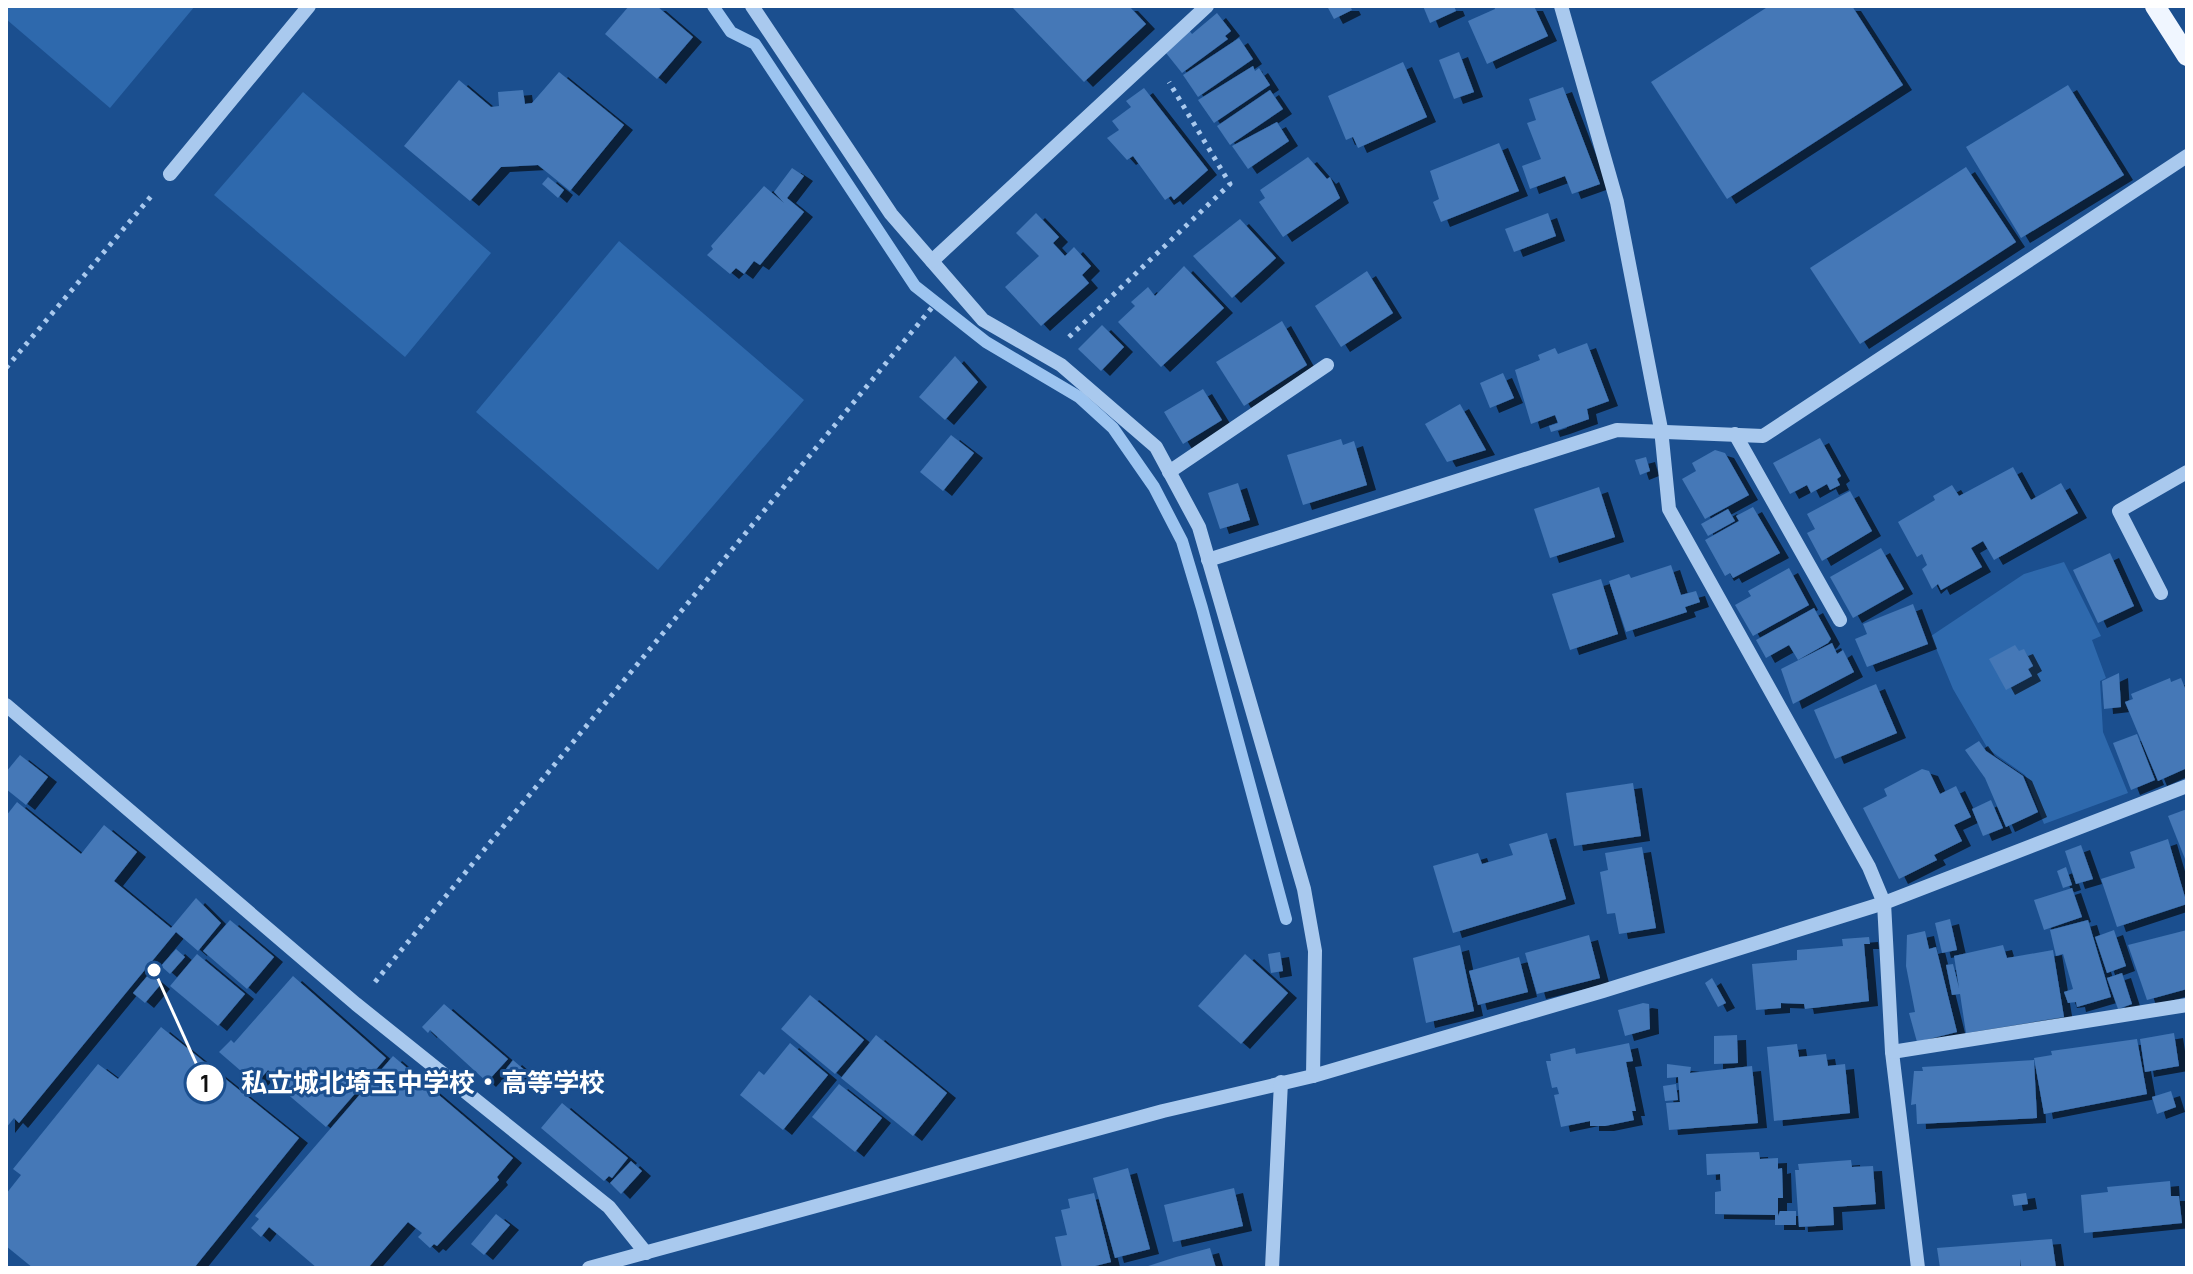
<svg xmlns="http://www.w3.org/2000/svg" width="2193" height="1274" font-family="Manrope,'Noto Sans JP',sans-serif">
<defs>
<filter id="shadow"><feDropShadow dx="9" dy="5" stdDeviation="0" flood-color="#0009"/></filter>
</defs>
<rect width="100%" height="100%" fill="#1b4f8f"/>
<g fill="#2e69ad">
<path d="M6,6h189l-85,102 -104,-89z"/>
<path d="M303,92l188,161 -86,104 -191,-162z"/>
<path d="M619,241l185,159 -146,170 -182,-158z"/>
<path d="M2064,562l37,74 -9,4 14,38 -6,3 3,51 25,61 -84,31 -19,-49 -37,-26 -35,-60 -22,-53 93,-62z"/>
</g>
<g fill="none" stroke-linecap="round" stroke-linejoin="round">
<path stroke="#9cc4f0" stroke-width="12" d="M713,6l18,26 24,12 160,242 71,56 93,55 34,31 41,59 28,54 20,67 84,311"/>
</g>
<g fill="#4478b7" filter="url(#shadow)">
<path d="M629,6h28l36,31 -36,42 -52,-45z"/>
<path d="M1015,6h114l17,18 -62,58 -71,-74z"/>
<path d="M1327,6h23l2,4 -18,9z"/>
<path d="M1423,6h31l2,5 -26,12z"/>
<path d="M1494,6h40l14,30 -61,28 -19,-43 27,-12z"/>
<path d="M1769,6h83l51,79 -176,114 -76,-117z"/>
<path d="M1217,13l14,18 -6,5 3,3 -46,34 -16,-20 2,-3 21,-20 3,4z"/>
<path d="M1239,38l14,21 -55,38 -15,-22z"/>
<path d="M1459,52l15,40 -20,7 -15,-39z"/>
<path d="M1403,62l24,55 -69,31 -5,-11 -7,3 -18,-44z"/>
<path d="M1253,66l2,5 4,-3 11,17 -56,38 -16,-23z"/>
<path d="M559,72l65,53 -54,66 -32,-26 -37,2 -31,34 -66,-55 55,-66 32,27 8,-1 -1,-14 25,-2 2,14 7,-1z"/>
<path d="M2068,85l56,90 -103,63 -55,-91z"/>
<path d="M1563,87l37,97 -28,10 -7,-18 -35,13 -8,-23 19,-7 -14,-36 9,-3 -7,-21z"/>
<path d="M1144,88l64,82 -34,30 -3,-4 -6,4 -32,-44 -6,4 -20,-22 12,-8 -7,-9 19,-14 -5,-6z"/>
<path d="M1270,90l13,19 -53,36 -13,-19z"/>
<path d="M1277,122l12,19 -41,28 -16,-23z"/>
<path d="M1499,143l20,48 -78,31 -8,-20 6,-3 -9,-28z"/>
<path d="M1308,157l19,22 3,-2 10,21 -57,39 -24,-35 6,-4 -5,-8z"/>
<path d="M1966,167l50,75 -156,102 -50,-76z"/>
<path d="M792,168l12,8 -17,22 17,14 -44,53 -6,-4 -10,13 -8,-6 -6,6 -23,-19 6,-6 -2,-3 53,-60 20,17 -10,-11z"/>
<path d="M548,177l16,13 -6,8 -16,-14z"/>
<path d="M1036,213l23,24 -6,6 12,13 9,-9 17,19 -9,9 7,8 -48,43 -36,-39 34,-31 -23,-23z"/>
<path d="M1548,213l8,23 -42,16 -9,-23z"/>
<path d="M1240,219l36,39 -44,40 -39,-42z"/>
<path d="M1184,266l40,42 -63,59 -43,-45 17,-16 -4,-4 17,-15 7,9z"/>
<path d="M1367,271l26,42 -52,34 -26,-41z"/>
<path d="M1282,321l25,44 -63,41 -28,-44z"/>
<path d="M1102,325l22,22 -23,24 -23,-22z"/>
<path d="M1587,343l22,58 -22,8 2,10 -28,10 -10,3 -2,-6 9,-3 -3,-8 -24,9 -16,-54 25,-10 -2,-5 17,-7 3,6z"/>
<path d="M955,356l23,26 -33,38 -26,-23z"/>
<path d="M1503,373l11,25 -24,10 -10,-25z"/>
<path d="M1203,389l19,31 -39,24 -19,-32z"/>
<path d="M1460,404l26,46 -39,12 -22,-38z"/>
<path d="M951,435l23,18 -31,38 -23,-19z"/>
<path d="M1820,438l21,38 -4,3 3,6 -10,5 -3,-6 -16,9 -4,-8 -17,9 -17,-31z"/>
<path d="M1341,439l2,6 11,-4 13,44 -64,20 -16,-50z"/>
<path d="M1715,450l10,3 24,42 -44,24 -23,-40 14,-8 -4,-8z"/>
<path d="M1646,457l4,14 -10,4 -5,-15z"/>
<path d="M2013,467l18,33 30,-17 17,30 -84,47 -11,-19 -12,7 11,19 -41,23 -3,-6 -6,5 -10,-20 5,-4 -5,-11 -5,3 -19,-35 37,-22 -2,-4 19,-11 7,11z"/>
<path d="M1238,483l12,37 -30,9 -12,-36z"/>
<path d="M1599,487l16,50 -65,21 -16,-49z"/>
<path d="M1850,491l22,40 -50,30 -15,-28 8,-4 -8,-15z"/>
<path d="M1753,507l27,46 -47,25 -3,-5 -5,3 -20,-36 34,-19 -3,-5z"/>
<path d="M1728,509l7,12 -27,15 -7,-12z"/>
<path d="M1881,548l23,41 -51,29 -23,-41z"/>
<path d="M2110,553l24,53 -36,17 -25,-53z"/>
<path d="M1671,565l10,30 15,-4 4,11 -15,5 2,5 -61,20 -17,-51 20,-7 2,4z"/>
<path d="M1789,568l20,37 -56,31 -18,-31 16,-9 -3,-5z"/>
<path d="M1601,579l17,55 -48,16 -18,-56z"/>
<path d="M1913,604l15,40 -61,23 -12,-28 12,-5 -4,-10z"/>
<path d="M1814,608l17,31 -3,4 -30,17 -9,-15 -23,13 -10,-18z"/>
<path d="M1832,643l5,11 6,-4 11,22 -61,32 -12,-35z"/>
<path d="M2015,645l4,6 5,-2 9,17 -5,3 4,7 -26,14 -17,-31z"/>
<path d="M2119,673l2,34 -17,2 -2,-28z"/>
<path d="M2170,678l1,4 10,-4 6,15v75l-29,13 -33,-79 8,-3 -2,-5z"/>
<path d="M1876,684l21,49 -62,26 -21,-49z"/>
<path d="M2137,734l18,46 -24,10 -18,-47z"/>
<path d="M1979,741l7,10 37,25 15,36 -32,15 -21,-49 -20,-28z"/>
<path d="M20,755l28,22 -22,28 -20,-16v-17z"/>
<path d="M1922,769l7,2 11,23 16,-8 15,31 -17,8 8,16 -28,14 3,5 -38,19 -36,-71 24,-12 -3,-7z"/>
<path d="M1633,783l8,53 -67,10 -8,-53z"/>
<path d="M1991,800l12,28 -20,8 -11,-27z"/>
<path d="M17,802l64,52 23,-29 33,27 -23,29 57,47 25,-30 25,25 -23,28 -22,-19 -157,191 -5,-5 -8,10v-312z"/>
<path d="M2187,809v55l-19,-48z"/>
<path d="M1547,833l19,66 -113,34 -20,-67 45,-13 4,11 31,-9 -4,-11z"/>
<path d="M2168,839l19,65 -70,23 -16,-48 34,-11 -5,-16z"/>
<path d="M2081,845l12,34 -17,5 -11,-33z"/>
<path d="M1642,847l14,81 -37,6 -4,-21 -8,1 -7,-42 8,-2 -3,-17z"/>
<path d="M2066,867l6,18 -9,3 -6,-17z"/>
<path d="M2072,888l10,29 -38,13 -10,-30z"/>
<path d="M1950,919l7,31 -15,3 -7,-30z"/>
<path d="M230,920l44,37 -27,32 -44,-38z"/>
<path d="M2088,920l23,77 -34,10 -1,-5 -8,1 -4,-11 9,-3 -10,-35 -7,2 -6,-26z"/>
<path d="M2114,930l12,36 -19,7 -12,-36z"/>
<path d="M2187,930v59l-40,11 -19,-55z"/>
<path d="M1925,931l4,18 7,-2 21,85 -40,10 -8,-29 6,-1 -9,-46 1,-31z"/>
<path d="M1589,935l11,43 -63,16 -12,-41z"/>
<path d="M1869,937l1,7h-6l5,57 -64,8 -1,-5 -23,-1v5l-25,2 -4,-46 45,-4v-10l46,-4 -1,-7z"/>
<path d="M1460,945l14,66 -48,12 -13,-65z"/>
<path d="M2003,945l4,13 46,-8 11,67 -98,16 -6,-39 -8,1 -6,-30 7,-1 6,24 -5,-32z"/>
<path d="M176,949l9,8 -15,17 -9,-8z"/>
<path d="M1280,952l3,19 -12,2 -3,-19z"/>
<path d="M197,954l48,40 -27,32 -48,-40z"/>
<path d="M1245,954l43,39 -47,51 -43,-38z"/>
<path d="M1519,957l9,35 -50,13 -9,-34z"/>
<path d="M2122,973l10,31 -14,5 -11,-31z"/>
<path d="M149,974l12,10 -16,19 -12,-10z"/>
<path d="M293,976l93,82 -60,69 -41,-35 3,-5 -20,-17 -12,14 -37,-32 12,-12 3,3z"/>
<path d="M1712,978l14,25 -8,4 -13,-24z"/>
<path d="M810,995l54,45 -29,34 -54,-45z"/>
<path d="M1643,1003l6,1 1,25 -25,7 -7,-26z"/>
<path d="M444,1004l64,55 -21,23 -57,-52 -2,3 -6,-6z"/>
<path d="M161,1027l138,111 -105,130h-161l-27,-22v-52l15,-19 -8,-6 85,-105 20,15z"/>
<path d="M2174,1033l5,33 -34,6 -5,-33z"/>
<path d="M876,1035l71,58 -34,43 -72,-58z"/>
<path d="M1737,1035l1,28 -24,1v-28z"/>
<path d="M2137,1039l10,55 -103,20 -10,-56 18,-3 -1,-4z"/>
<path d="M790,1043l38,32 -45,55 -43,-35 19,-24 5,4z"/>
<path d="M1629,1043l4,18 -7,1 10,49h-4l2,9 -29,6h-15v-5l-29,6 -7,-32 5,-1 -2,-7 -5,1 -6,-27h5l-1,-7 25,-6 1,6z"/>
<path d="M1797,1044l2,13 27,-3 2,12 17,-2 5,49 -76,8 -7,-74z"/>
<path d="M393,1056l120,102 -16,19 2,3 -62,66 -3,-2 -4,4 -12,-11 4,-4 -14,-11 -40,46h-51l-48,-41 -8,10 -10,-9 8,-9 -4,-3z"/>
<path d="M513,1060l15,13 -7,9 -15,-13z"/>
<path d="M2034,1060l3,58 -120,6 -1,-20 -5,1 3,-34h9l-1,-4z"/>
<path d="M1667,1064l24,3 -1,6 62,-7 6,57 -89,7 -3,-27 14,-1 -2,-25 -11,1z"/>
<path d="M839,1084l43,34 -27,34 -43,-35z"/>
<path d="M1676,1084l2,16 -13,1 -2,-15z"/>
<path d="M2171,1091l5,16 -19,7 -5,-17z"/>
<path d="M562,1103l66,55 -16,20 -3,-2 -5,5 -63,-53z"/>
<path d="M1759,1152l1,7 18,-1v11l4,-1 1,30h-5v18l2,-5h16v14h-21v-10l-60,-1v-22l6,-1 -1,-17 -13,1 -1,-21z"/>
<path d="M1851,1160l1,7 21,-1 3,38 -43,3 1,18 -35,2 -4,-57h4l-1,-6z"/>
<path d="M631,1161l11,10 -21,23 -11,-11z"/>
<path d="M1128,1168l22,81 -35,9 -22,-80z"/>
<path d="M2170,1181l1,15h8l3,27 -98,10 -3,-38 27,-3 -1,-5z"/>
<path d="M1234,1188l9,38 -70,16 -9,-37z"/>
<path d="M1094,1193l17,69 -24,6h-25l-7,-31 12,-2 -6,-25 9,-2 -2,-9z"/>
<path d="M2026,1193l2,11 -14,2 -2,-11z"/>
<path d="M496,1214l14,11 -26,30 -13,-11z"/>
<path d="M2052,1239l4,29h-35l-1,-9v9h-80l-3,-20z"/>
<path d="M1210,1248l6,20h-74l34,-11z"/>
</g>
<g fill="none" stroke-linecap="round" stroke-linejoin="round">
<g stroke="#a9c9ee" stroke-width="5" stroke-dasharray="4 6" stroke-linecap="butt">
<path d="M1069,337l161,-153 -61,-102"/>
<path d="M6,368l147,-174"/>
<path d="M375,982l559,-677"/>
</g>
<g stroke="#a9c9ee" stroke-width="14">
<path d="M752,6l139,208 92,106 78,45 95,82 43,80 105,362 11,62 -2,125"/>
<path d="M1561,6l56,196 44,227 8,80 200,358 15,36 8,149 26,216"/>
<path d="M170,174l139,-168"/>
<path d="M932,261l275,-255"/>
<path d="M1735,434l105,186"/>
<path d="M1169,472l158,-107"/>
<path d="M1208,560l409,-130 146,6 424,-280"/>
<path d="M2161,593l-42,-82 68,-39"/>
<path d="M6,705l350,299 253,203 37,46"/>
<path d="M1892,1052l295,-47"/>
<path d="M589,1268l574,-157 150,-35 290,-85 281,-88 303,-117"/>
<path d="M1272,1268l9,-186"/>
</g>
<path stroke="#f0f6ff" stroke-width="20" d="M2155,6l32,50"/>
</g>
<path fill="none" stroke="#fff" stroke-width="3" d="M154 970L205 1083"/>
<g fill="#fff" stroke="#1b4f8f" stroke-width="3">
<circle cx="154" cy="970" r="8"/>
<circle cx="205" cy="1083" r="20"/>
</g>
<g font-size="24" text-anchor="middle" font-weight="bold" fill="#111">
<text x="205" y="1092">1</text>
</g>
<g font-size="26" text-anchor="middle" font-weight="bold" fill="#fff" stroke="#1b4f8f" stroke-width="6" stroke-linejoin="round" paint-order="stroke">
<text x="423" y="1092">私立城北埼玉中学校・高等学校</text>
</g>
<rect width="2193" height="1274" fill="none" stroke="#ffffff" stroke-width="16"/>
</svg>
